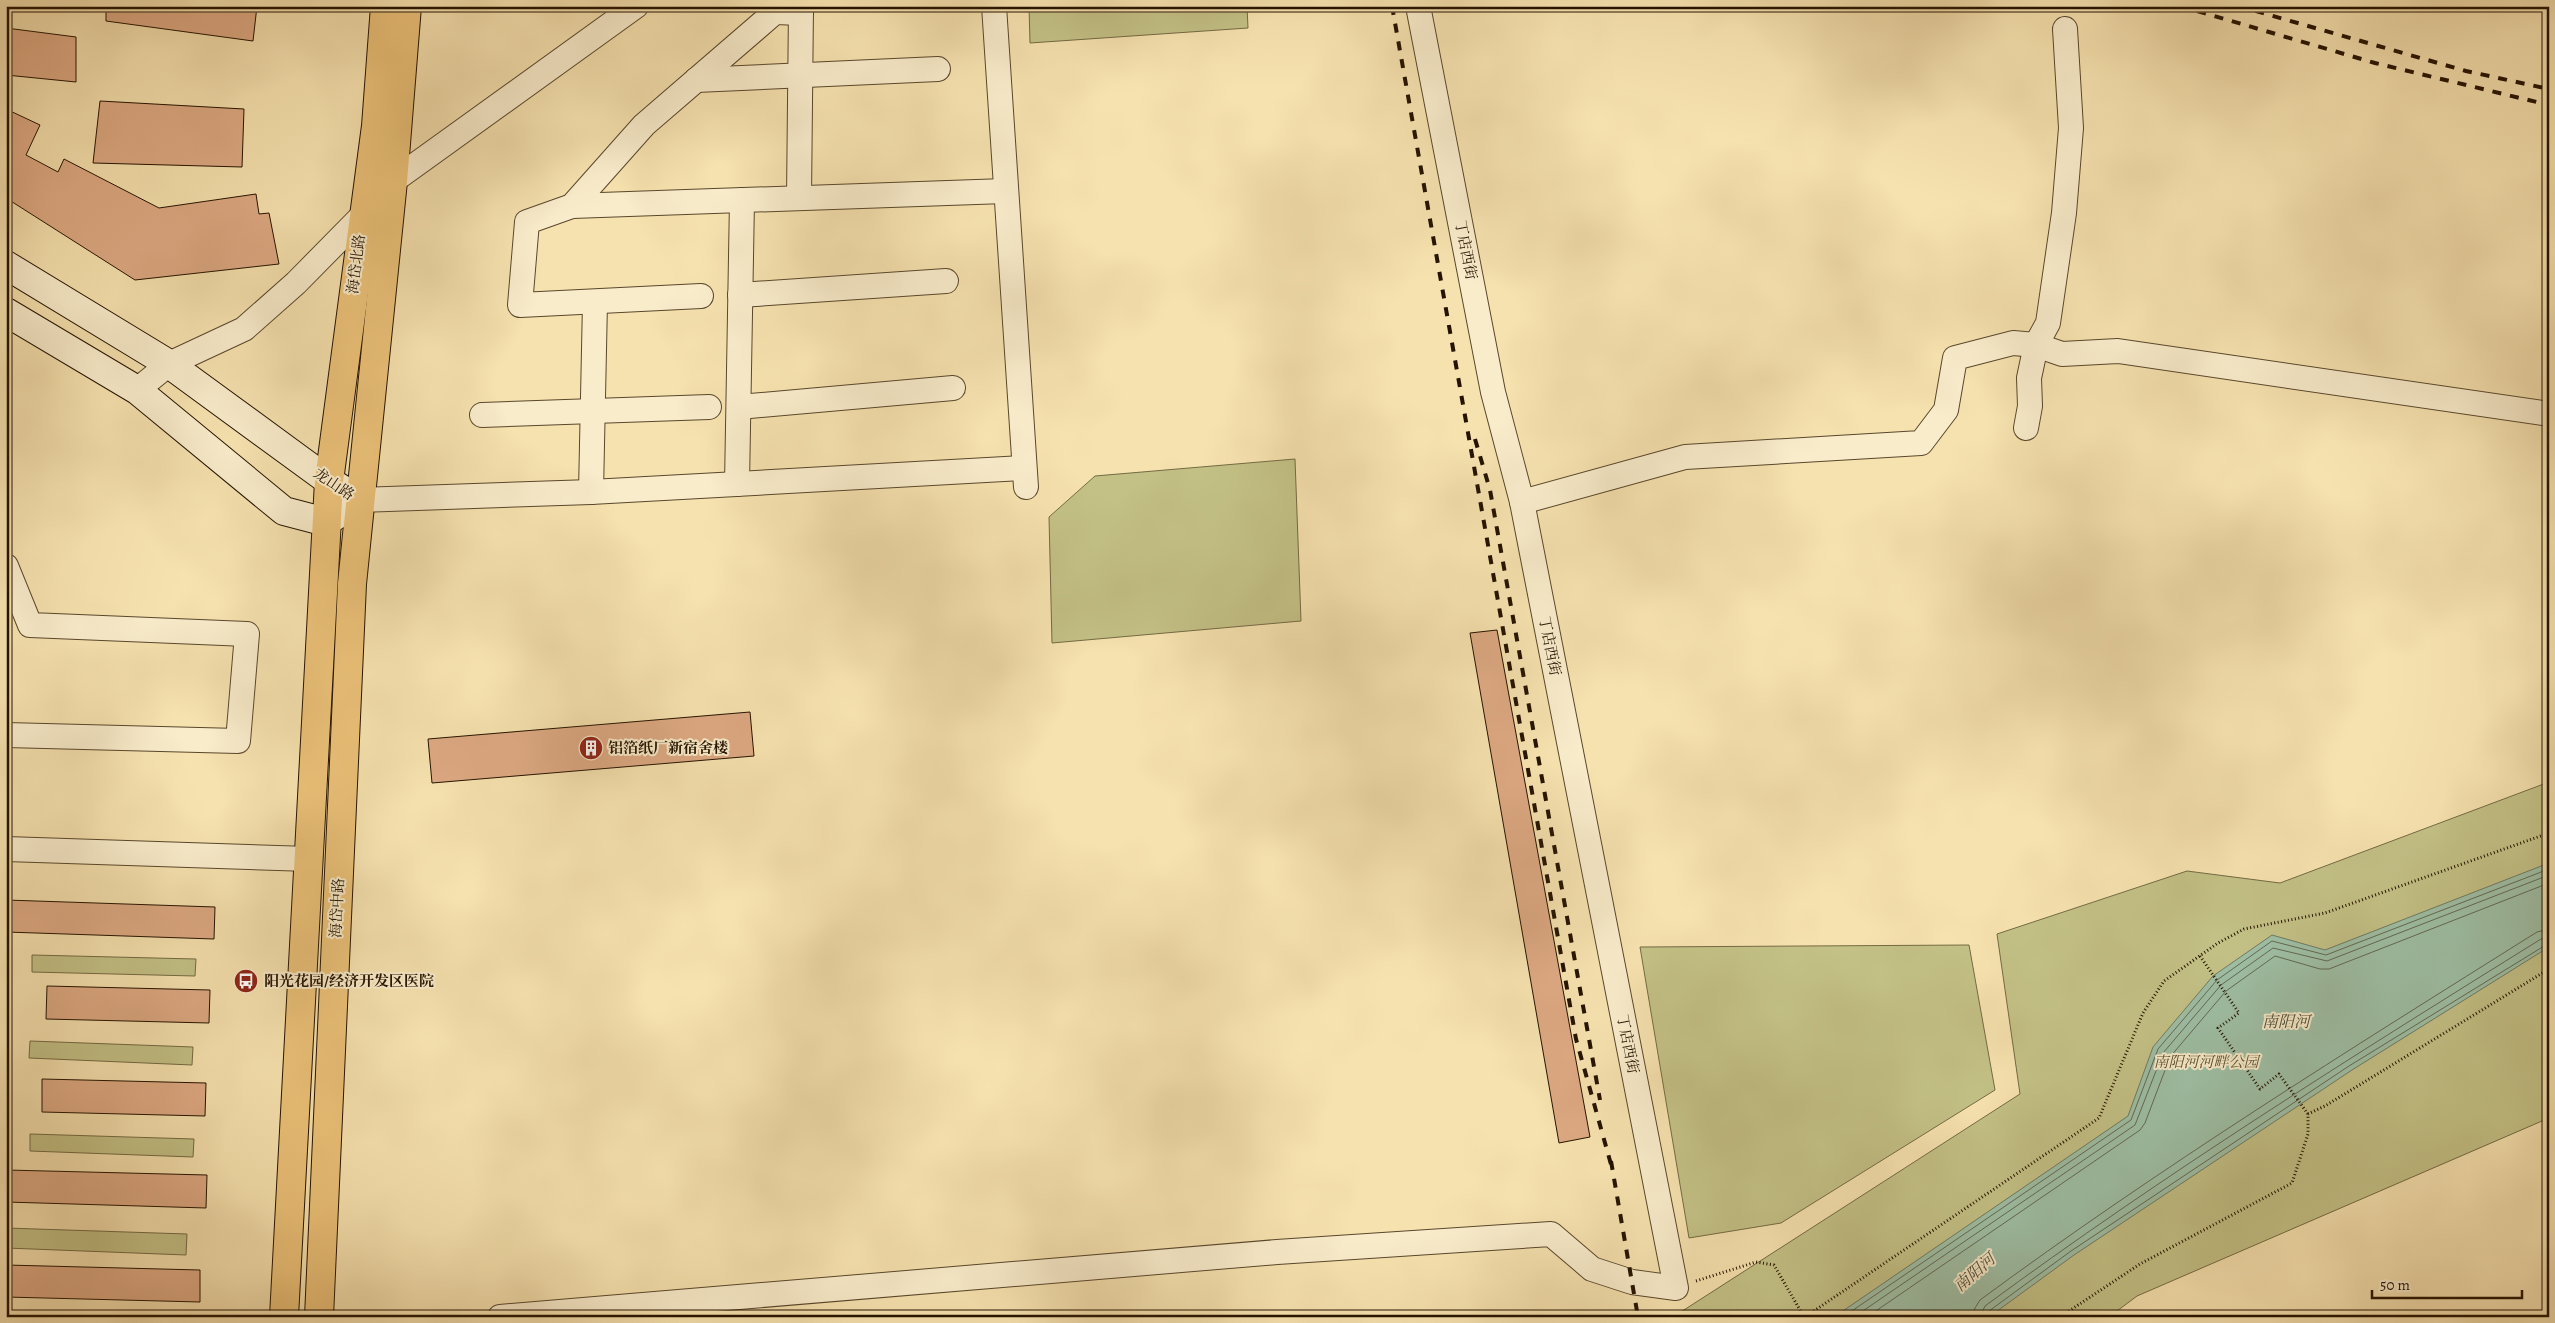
<svg xmlns="http://www.w3.org/2000/svg" width="2555" height="1323" font-family="Alegreya,'Noto Serif SC',serif">
<rect width="100%" height="100%" fill="#f6e2af"/>
<filter id="stains"><feTurbulence type="fractalNoise" baseFrequency=".004" numOctaves="4"/><feColorMatrix values="0 0 0 0 .2 0 0 0 0 .09 0 0 0 0 .02 0 0 0 .5 -.17"/></filter>
<radialGradient id="worn" r=".72"><stop offset=".6" stop-color="#630" stop-opacity="0"/><stop offset="1" stop-color="#630" stop-opacity=".3"/></radialGradient>
<g fill="#c3c186" stroke="#746a43">
<path d="M1029,6h218l1,22 -218,15z"/>
<path d="M1295,459l6,162 -249,22 -3,-126 46,-41z"/>
<path d="M2549,782v336l-412,178 -28,21h-436l347,-223 -23,-160 190,-63 93,12z"/>
<path d="M1969,945l26,145 -214,133 -92,15 -49,-291z"/>
<path d="M32,955l164,4 -1,17 -163,-4z"/>
<path d="M6,979l4,11v110l-4,9z"/>
<path d="M30,1041l163,6 -1,18 -163,-7z"/>
<path d="M30,1134l164,5 -1,18 -163,-6z"/>
<path d="M6,1228l181,6 -1,21 -180,-7z"/>
</g>
<path fill="#9ebfa5" stroke="#6e7a63" d="M2549,863v84l-197,123 -278,185 -85,62h-155l294,-201 25,-69 60,-71 59,-41 53,15z"/>
<g fill="none" stroke-linecap="round" stroke-linejoin="round">
<g stroke="#626952" stroke-width="1">
<path d="M1843,1317l288,-197 27,-71 59,-69 55,-39 54,14 223,-86"/>
<path d="M1854,1317l281,-192 28,-72 58,-68 52,-37 54,13 222,-86"/>
<path d="M1867,1317l273,-187 5,-7 25,-66 56,-66 49,-35 45,13h9l220,-86"/>
<path d="M1973,1317l2,-9 5,-8c179,-132 369,-250 557,-368l12,-3"/>
<path d="M1980,1317l5,-11c179,-132 368,-250 556,-367l8,-2"/>
<path d="M1987,1317l2,-6 82,-60 278,-185 200,-123"/>
</g>
</g>
<g fill="#dda983" stroke="#251300">
<path d="M106,6h151l-4,35 -147,-20z"/>
<path d="M6,28l70,9v45l-70,-7z"/>
<path d="M100,101l144,8 -2,58 -149,-4z"/>
<path d="M6,109l34,16 -14,30 32,17 6,-13 95,49 97,-14 3,20 10,-1 10,51 -144,16 -129,-82z"/>
<path d="M1497,630l93,507 -31,6 -89,-510z"/>
<path d="M750,712l4,44 -322,27 -4,-44z"/>
<path d="M6,900l209,7 -1,32 -208,-7z"/>
<path d="M47,986l163,4 -1,33 -163,-4z"/>
<path d="M42,1079l164,4 -1,33 -163,-4z"/>
<path d="M6,1170l201,5 -1,33 -200,-6z"/>
<path d="M6,1265l194,5v32l-194,-5z"/>
</g>
<g fill="none" stroke-linecap="round" stroke-linejoin="round">
<g stroke="#59472c" stroke-width="26">
<g id="street">
<path d="M994,6l32,481"/>
<path d="M696,80l242,-11"/>
<path d="M799,198l2,-192"/>
<path d="M572,206l433,-15"/>
<path d="M740,295l206,-14"/>
<path d="M701,296l-181,9 7,-83 45,-16 72,-81 131,-113 26,1"/>
<path d="M137,390l32,-26 75,-35 52,-46 66,-67 31,-35 243,-175"/>
<path d="M739,407l214,-19"/>
<path d="M482,415l227,-8"/>
<path d="M2026,428l4,-22 -1,-28 7,-33 12,-22 16,-110 7,-85 -6,-99"/>
<path d="M737,484l5,-284"/>
<path d="M591,492l4,-190"/>
<path d="M359,500l232,-8 433,-24"/>
<path d="M1522,502l163,-45 236,-14 25,-33 9,-52 58,-15 23,2 26,9 56,-3 431,63"/>
<path d="M6,566l24,59 217,9 -9,107 -232,-6"/>
<path d="M6,849l303,10"/>
<path d="M500,1317l777,-65 274,-18 41,35 40,13 44,6 -154,-786 -29,-110 -75,-386"/>
</g>
</g>
<g stroke="#251300" stroke-width="30">
<path id="secondary" d="M6,265l163,99 160,117 30,19 -33,22 -42,-11 -147,-121 -131,-78"/>
</g>
<g stroke="#251300" stroke-width="30">
<g id="primary">
<path d="M284,1317l45,-836 47,-355 9,-120"/>
<path d="M319,1317l33,-733 41,-403 14,-175"/>
</g>
</g>
<g stroke="#251300" stroke-width="3" stroke-dasharray="1 2.5" stroke-linecap="butt">
<path d="M2200,956l39,57 -21,15 42,61 19,-15 29,40"/>
<path d="M1696,1281l60,-19 18,3 30,52"/>
<path d="M1805,1317l294,-199 44,-105 21,-32 54,-38 26,-14 81,-16 224,-80"/>
<path d="M2060,1317l80,-53 152,-81 16,-49v-20l17,-8 224,-137"/>
</g>
<use href="#street" stroke="#f9eccb" stroke-width="24"/>
<use href="#secondary" stroke="#f9eccb" stroke-width="28"/>
<use href="#primary" stroke="#ebc178" stroke-width="28"/>
<g stroke="#251300" stroke-width="4" stroke-dasharray="9 9" stroke-linecap="butt">
<path d="M1392,6l184,1033 36,129"/>
<path d="M2180,6l195,57 174,42"/>
<path d="M2238,6l228,65 83,18"/>
<path d="M1475,439l15,51 110,610"/>
<path d="M1611,1161l27,156"/>
</g>
</g>
<defs>
<g id="building-disc" transform="scale(1.25)"><circle r="9.5" fill="#8f2418" stroke="#f9eccb"/><path d="M-4-6H4V6H1V3H-1V6H-4ZM-2.5-4.3h1.7v1.8h-1.7ZM.8-4.3h1.7v1.8H.8ZM-2.5-1h1.7V.8h-1.7ZM.8-1h1.7V.8H.8Z" fill="#fff"/></g>
<g id="bus-disc" transform="scale(1.25)"><circle r="9.5" fill="#8f2418" stroke="#f9eccb"/><path d="M-5-6H5V4H4V6H2V4H-2V6H-4V4H-5ZM-3.5-4V0h7V-4ZM-3.5 1.2v1.5H-2V1.2ZM2 1.2v1.5H3.5V1.2Z" fill="#fff"/></g>
</defs>
<g fill-rule="evenodd">
<use href="#building-disc" x="591" y="748"/>
<use href="#bus-disc" x="246" y="981"/>
</g>
<g text-anchor="middle" stroke-width="4" stroke-linejoin="round" paint-order="stroke">
<g font-size="15" fill="#251300" stroke="#f9eccb">
<text transform="translate(1466 250) rotate(79)" y="5">丁店西街</text>
<text transform="translate(356 264) rotate(-83)" y="5">海岱北路</text>
<text transform="translate(334 484) rotate(34)" y="5">龙山路</text>
<text transform="translate(1550 646) rotate(79)" y="5">丁店西街</text>
<text transform="translate(337 908) rotate(-87)" y="5">海岱中路</text>
<text transform="translate(1628 1044) rotate(79)" y="5">丁店西街</text>
</g>
<g font-size="15" font-weight="bold" fill="#251300" stroke="#f9eccb" text-anchor="start">
<text x="608" y="753">铝箔纸厂新宿舍楼</text>
<text x="264" y="986">阳光花园/经济开发区医院</text>
</g>
<g font-size="15" font-style="italic" fill="#5c502f" stroke="#f9eccb">
<text x="2206" y="1067">南阳河河畔公园</text>
</g>
<g font-size="16" font-style="italic" fill="#4f4f3a" stroke="#f9eccb">
<text x="2286" y="1027">南阳河</text>
<text transform="translate(1974 1272) rotate(-41)" y="6">南阳河</text>
</g>
</g>
<rect width="2555" height="1323" fill="none" stroke="#f6e2af" stroke-width="25"/>
<rect x="8" y="8" width="2540" height="1308" fill="none" stroke="#251300" stroke-width="2.5"/>
<rect x="12" y="12" width="2530" height="1298" fill="none" stroke="#251300"/>
<path d="M2372 1290v8h150v-8" fill="none" stroke="#251300" stroke-width="2.5"/>
<text x="2380" y="1290" font-size="15" fill="#251300" stroke="#f9eccb" stroke-width="4" paint-order="stroke">50 m</text>
<rect width="100%" height="100%" filter="url(#stains)"/>
<rect width="100%" height="100%" fill="url(#worn)"/>
</svg>
